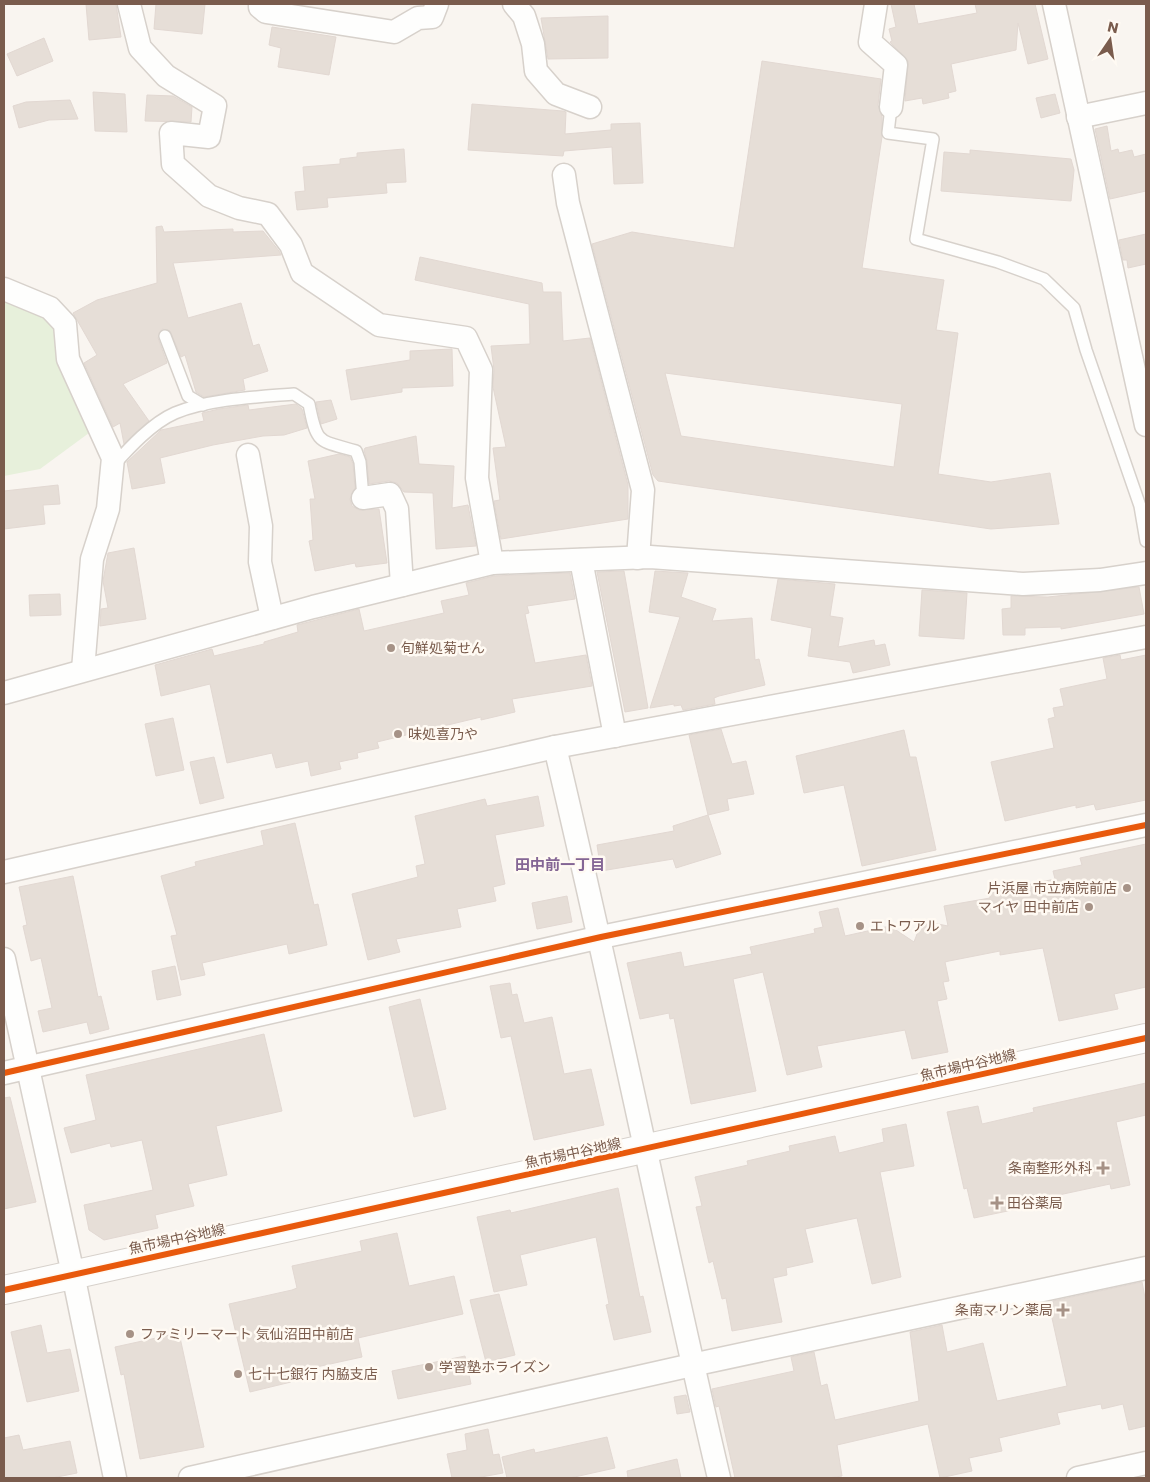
<svg xmlns="http://www.w3.org/2000/svg" width="1150" height="1482" font-family="Poppins,'Noto Sans JP',sans-serif">
<rect width="100%" height="100%" fill="#f9f5f0"/>
<path fill="#e7f0db" d="M4,282l49,43 40,105 -53,39 -36,7z"/>
<g fill="#e6ded7" stroke="#e2d8d2" fill-rule="evenodd">
<path d="M86,4h30l5,33 -32,3z"/>
<path d="M156,4h49l-3,30 -48,-5z"/>
<path d="M891,4h23l4,20 59,-11 -2,-9h60l13,55 -20,5 -10,-41 -2,27 -65,14 5,27 -8,2 1,5 -26,6 -1,-6 -17,3 3,-40 -18,-19 2,-1 -3,-12 7,-2z"/>
<path d="M608,16v42l-60,1 -7,-41z"/>
<path d="M272,27l64,10 -7,38 -51,-8 3,-19 -12,-3z"/>
<path d="M44,38l9,23 -36,15 -10,-22z"/>
<path d="M762,61l119,18 -3,26 4,12v20l-20,131 82,12 -8,50 22,3 -20,141 53,8 59,-9 9,51 -68,5 -333,-48 -5,-6 -61,-231 40,-12 102,16zM665,373l237,31 -8,63 -213,-31z"/>
<path d="M93,92l32,2 2,38 -32,-1z"/>
<path d="M1055,94l5,19 -19,5 -5,-20z"/>
<path d="M147,95l26,1 19,11 -1,15 -46,-1z"/>
<path d="M70,100l8,19 -29,1 -30,8 -6,-22 13,-4z"/>
<path d="M472,104l91,7 3,1 -1,22 46,-4v-6l29,-1 3,60 -29,1 -2,-37 -48,4 -1,5 -95,-6z"/>
<path d="M1107,126l4,25 7,-2 1,4 13,-3 2,7 12,-3v37l-36,8 -15,-70z"/>
<path d="M404,149l2,33 -20,1 1,10 -60,5 1,9 -31,3 -2,-18 10,-1 -2,-24 37,-3v-5l17,-2v-4z"/>
<path d="M970,150l101,9 3,11 -3,31 -130,-10 3,-39 26,2z"/>
<path d="M162,226l2,6 69,-3v3l30,-1 16,20 2,4 -108,8 15,55 53,-15 12,43 6,-2 9,27 -25,8 2,11 -41,7 -8,-5 -11,-37 -4,2 -11,-26 -8,-2 -4,9 9,25 -44,21 26,37 -25,23 -4,-21 -7,4 -29,-64 13,-8 -24,-42 24,-13 60,-17 -1,-56z"/>
<path d="M1146,234v30l-18,4 -1,-8h-4l-4,-20z"/>
<path d="M420,257l122,26 1,9h18l2,49 27,-3 38,147v34l-127,20 -7,-38 6,-1 -7,-52 13,-1 -13,-60 1,-17 -3,-24 39,-2 -1,-40 -114,-24z"/>
<path d="M452,349l1,37 -51,2v4l-51,8 -5,-30 64,-10v-9z"/>
<path d="M331,400l6,19 -16,5 -5,-22z"/>
<path d="M296,404l6,5 5,19 -23,7 -21,1 -50,9 -53,13 5,25 -33,6 -5,-27 34,-32 43,-9 -2,-8 17,-4 29,-4 1,5z"/>
<path d="M416,436l3,28 35,2 -2,42 16,-3 8,41 -40,3 -3,-56 -29,-1 -7,-9 -8,-2 -20,3 -2,-23 -3,-11 1,-2z"/>
<path d="M339,454l11,3 3,7 2,24 -5,11 2,7 7,4 20,-1 8,54 -31,4 -1,-4 -40,8 -6,-30 4,-1 -3,-41h5l-7,-38z"/>
<path d="M58,485l2,19 -17,1 2,19 -41,5v-38z"/>
<path d="M134,548l12,71 -46,7 1,-17 7,-1 -5,-27 5,-28z"/>
<path d="M624,571l24,137 -23,4 -28,-140z"/>
<path d="M655,571l33,2 -7,24 35,12 -4,12 40,-3 3,42 4,-1 6,26 -46,11 -5,2 1,6 -32,6 -2,-5 -7,1v-2l-24,4 30,-91 -31,-5z"/>
<path d="M570,573l5,26 -48,7 2,7 -4,1 10,49 51,-8 6,31 -80,13 3,13 -34,8v-3l-104,25 2,6 -22,5 1,5 -19,4 2,7 -30,7 -3,-15 -32,7 -4,-15 -45,10 -17,-79 -49,12 -6,-31 57,-16 2,7 50,-12v-2l34,-10 -1,-7 62,-16 5,22 80,-18 -3,-12 28,-6 -3,-12 28,-7z"/>
<path d="M778,579l57,5 -5,32 13,2 -5,29 36,-7 1,6 10,-2 5,21 -37,8 -3,-11 -42,-6 4,-28 -41,-8z"/>
<path d="M1139,587l5,27 -83,15v-2l-36,1v7h-22l-1,-26 9,-1v-12l37,1z"/>
<path d="M922,590l45,3 -3,46 -45,-3z"/>
<path d="M60,594l1,21 -31,1 -1,-21z"/>
<path d="M1120,655l1,5 25,-5v145l-50,10 -2,-6 -18,4v-3l-71,16 -14,-59 63,-14 -6,-29 7,-2 -2,-9 11,-2 -4,-17 47,-10 -4,-21z"/>
<path d="M173,718l11,52 -28,6 -11,-52z"/>
<path d="M721,729l11,35 14,-3 8,33 -27,5 2,11 -21,5 -19,-80z"/>
<path d="M904,730l6,27h6l20,93 -74,16 -18,-81 -40,8 -8,-37z"/>
<path d="M214,757l10,41 -24,6 -10,-42z"/>
<path d="M538,796l6,30 -49,9 10,49 -12,3 3,14 -39,8 4,18 -65,12 4,13 -32,8 -16,-66 66,-17 -2,-11 9,-2 -10,-48 70,-17 2,7z"/>
<path d="M708,815l13,39 -45,14 -3,-9 -72,12 -4,-26 77,-14 -1,-5z"/>
<path d="M295,823l19,82 4,-1 9,41 -38,9 -2,-10 -85,19 3,12 -24,5 -10,-44 6,-1 -16,-59 35,-10 -1,-4 69,-17 -3,-14z"/>
<path d="M1146,844v143l-32,7 4,15 -59,12 -16,-73 -43,7v-4l-51,10 -4,1 4,19 -6,1 4,17 -10,2 11,51 -36,7 -7,-29 -88,16 5,21 -35,8 -24,-103 -30,7 23,112 -65,13 -17,-86 -4,1 -1,-6 -29,6 -13,-56 54,-11 3,15 68,-13 -2,-7 65,-14 -1,-4 9,-2 -4,-15 19,-4 7,28 45,-10 24,16 6,-16 8,-4 20,4 -4,-20 46,-8 -1,-5 66,-14 -2,-8 29,-6 -2,-7z"/>
<path d="M73,876l25,121 3,-1 8,33 -19,5 -3,-12 -44,10 -5,-21 14,-3 -11,-50 -10,3 -8,-35 4,-1 -8,-38z"/>
<path d="M567,896l5,26 -35,7 -5,-26z"/>
<path d="M175,966l6,29 -24,5 -5,-29z"/>
<path d="M510,983l2,12 5,-1 7,29 28,-6 12,57 27,-5 13,56 -70,15 -23,-104 -10,2 -11,-52z"/>
<path d="M420,999l26,110 -32,8 -25,-110z"/>
<path d="M264,1034l18,77 -66,15 11,49 -39,9 6,22 -39,9 3,13 -54,12 -15,-10 -5,-25 69,-15 -11,-50 -31,7 -1,-4 -39,10 -7,-25 32,-8 -10,-45z"/>
<path d="M1146,1083v32l-30,7 14,63 -19,4 -1,-5 -84,18 1,5 -53,11 -7,-30 -3,1 -17,-77 31,-6 4,18 52,-12 -1,-4z"/>
<path d="M10,1097l26,105 -32,7v-111z"/>
<path d="M906,1124l8,42 -34,6 21,105 -29,7 -15,-66 -52,11 8,33 -27,6 1,7 -14,3 9,44 -50,9 -6,-33 -4,1 -9,-38 -4,2 -13,-56 6,-1 -7,-29 53,-12 -1,-4 43,-10 -1,-5 46,-10 4,17 45,-11 -2,-13z"/>
<path d="M618,1188l22,109 3,-1 8,36 -37,8 -8,-35 3,-1 -13,-67 -76,18 7,30 -33,7 -17,-75 33,-7 1,3z"/>
<path d="M397,1233l12,53 45,-10 9,38 -105,24 4,19 -73,16 2,9 -41,10 -21,-88 63,-14 5,-2 -5,-22 70,-15 -2,-10z"/>
<path d="M1142,1282l4,21v123l-17,4 -6,-26 -21,5 -1,-5 -44,9 3,11 -61,14 3,13 -33,7 3,13 -32,7 -12,-54 -91,21 5,31 -13,2h-94l-16,-72 -3,1 -4,-18 82,-18 -3,-14 23,-5 7,34 6,-2 8,36 84,-19 -9,-69 32,-7 5,27 36,-9 14,58 70,-15 -17,-77 4,-1 -1,-7z"/>
<path d="M499,1294l16,61 -29,7 -16,-62z"/>
<path d="M41,1325l6,28 23,-4 9,42 -52,11 -16,-70z"/>
<path d="M179,1333l25,114 -64,12 -16,-85 -3,1 -6,-28z"/>
<path d="M465,1356l6,28 -73,15 -6,-28z"/>
<path d="M686,1395l4,17 -13,2 -3,-17z"/>
<path d="M488,1429l5,26 6,-1 4,19 -27,5h-24l-5,-24 20,-4 -2,-16z"/>
<path d="M19,1435l4,15 47,-9 7,32 -25,5h-48v-40z"/>
<path d="M607,1437l8,31 -45,10h-63l-5,-21 32,-8 1,4z"/>
<path d="M677,1459l4,19h-53l-1,-7z"/>
</g>
<g fill="none" stroke-linecap="round" stroke-linejoin="round">
<g stroke="#d7d1cb" stroke-width="14">
<g id="service">
<path d="M891,107l-3,26 45,6 -17,100 82,23 46,17 30,29 12,42 54,156 6,35"/>
<path d="M165,336l23,60 15,9"/>
<path d="M113,466c16,-18 39,-43 62,-53 34,-14 82,-16 119,-19l15,10c8,41 9,36 47,47l4,11 3,36"/>
</g>
</g>
<g stroke="#d7d1cb" stroke-width="25">
<g id="minor">
<path d="M129,4l11,44 26,28 49,30 -6,31 -38,-4 2,31 36,32 30,12 29,6 23,31 11,28 77,52 87,13 15,32 -4,108 15,85"/>
<path d="M260,4v3l6,5 128,20 24,-14 14,-1 5,-13"/>
<path d="M514,4l10,12 9,28 3,27 20,23 34,13"/>
<path d="M876,4l-6,38 26,23 -5,42"/>
<path d="M1054,4l92,421"/>
<path d="M1078,117l68,-14"/>
<path d="M564,175l4,28 75,287 -5,68"/>
<path d="M4,289l46,19 15,16 3,35 45,99 -5,51 -16,50 -9,111"/>
<path d="M248,455l13,71 -1,36 12,56"/>
<path d="M363,498l27,-4 7,15 5,76"/>
<path d="M581,560l34,176"/>
<path d="M4,693l309,-86 179,-44 158,-6 373,27 77,-4 46,-7"/>
<path d="M555,747c58,243 107,488 164,731"/>
<path d="M4,872l551,-125 591,-110"/>
<path d="M4,959l69,315 42,204"/>
<path d="M4,1073l597,-136 545,-112"/>
<path d="M190,1478l502,-113 454,-97"/>
<path d="M1078,1478l68,-15"/>
</g>
</g>
<g stroke="#d7d1cb" stroke-width="30">
<path id="tertiary" d="M4,1290l1142,-252"/>
</g>
<use href="#service" stroke="#fefefd" stroke-width="11"/>
<use href="#minor" stroke="#fefefd" stroke-width="22"/>
<use href="#tertiary" stroke="#fefefd" stroke-width="28"/>
<g stroke="#fffaf3" stroke-width="9">
<g id="cycleway">
<path d="M4,1073l597,-136 545,-112"/>
<path d="M4,1290l1142,-252"/>
</g>
</g>
<use href="#cycleway" stroke="#e8590c" stroke-width="6"/>
</g>
<g fill="#a69286" stroke="#fffaf3" stroke-width="2">
<circle cx="391" cy="648" r="5"/>
<circle cx="398" cy="734" r="5"/>
<circle cx="1127" cy="888" r="5"/>
<circle cx="1089" cy="907" r="5"/>
<circle cx="860" cy="926" r="5"/>
<path d="M1100.5 1160.5h5v5h5v5h-5v5h-5v-5h-5v-5h5z"/>
<path d="M994.5 1195.5h5v5h5v5h-5v5h-5v-5h-5v-5h5z"/>
<path d="M1060.5 1302.5h5v5h5v5h-5v5h-5v-5h-5v-5h5z"/>
<circle cx="130" cy="1334" r="5"/>
<circle cx="429" cy="1367" r="5"/>
<circle cx="238" cy="1374" r="5"/>
</g>
<g text-anchor="middle" stroke-width="5" stroke-linejoin="round" paint-order="stroke">
<g font-size="14" fill="#7a5c4d" stroke="#fffaf3" text-anchor="start">
<text x="401" y="653">旬鮮処菊せん</text>
<text x="408" y="739">味処喜乃や</text>
<text x="1117" y="893" text-anchor="end">片浜屋 市立病院前店</text>
<text x="1079" y="912" text-anchor="end">マイヤ 田中前店</text>
<text x="870" y="931">エトワアル</text>
<text x="1092" y="1173" text-anchor="end">条南整形外科</text>
<text x="1007" y="1208">田谷薬局</text>
<text x="1053" y="1315" text-anchor="end">条南マリン薬局</text>
<text x="140" y="1339">ファミリーマート 気仙沼田中前店</text>
<text x="439" y="1372">学習塾ホライズン</text>
<text x="248" y="1379">七十七銀行 内脇支店</text>
</g>
<g font-size="14" fill="#7a5c4d" stroke="#fffaf3">
<text transform="translate(968 1065) rotate(-13)" y="5">魚市場中谷地線</text>
<text transform="translate(573 1153) rotate(-12)" y="5">魚市場中谷地線</text>
<text transform="translate(177 1239) rotate(-12)" y="5">魚市場中谷地線</text>
</g>
<g font-size="15" font-weight="bold" fill="#846695" stroke="#fffaf3">
<text x="560" y="870">田中前一丁目</text>
</g>
</g>
<rect width="1150" height="1482" fill="none" stroke="#7a5c4d" stroke-width="10"/>
<g transform="translate(1110 40) rotate(13)" stroke="#fffaf3" stroke-width="4" paint-order="stroke">
<path d="M0-4L9 19L0 12L-9 19Z" fill="#7a5c4d"/>
<text y="-8" font-size="14" font-weight="bold" text-anchor="middle" fill="#7a5c4d">N</text>
</g>
</svg>
